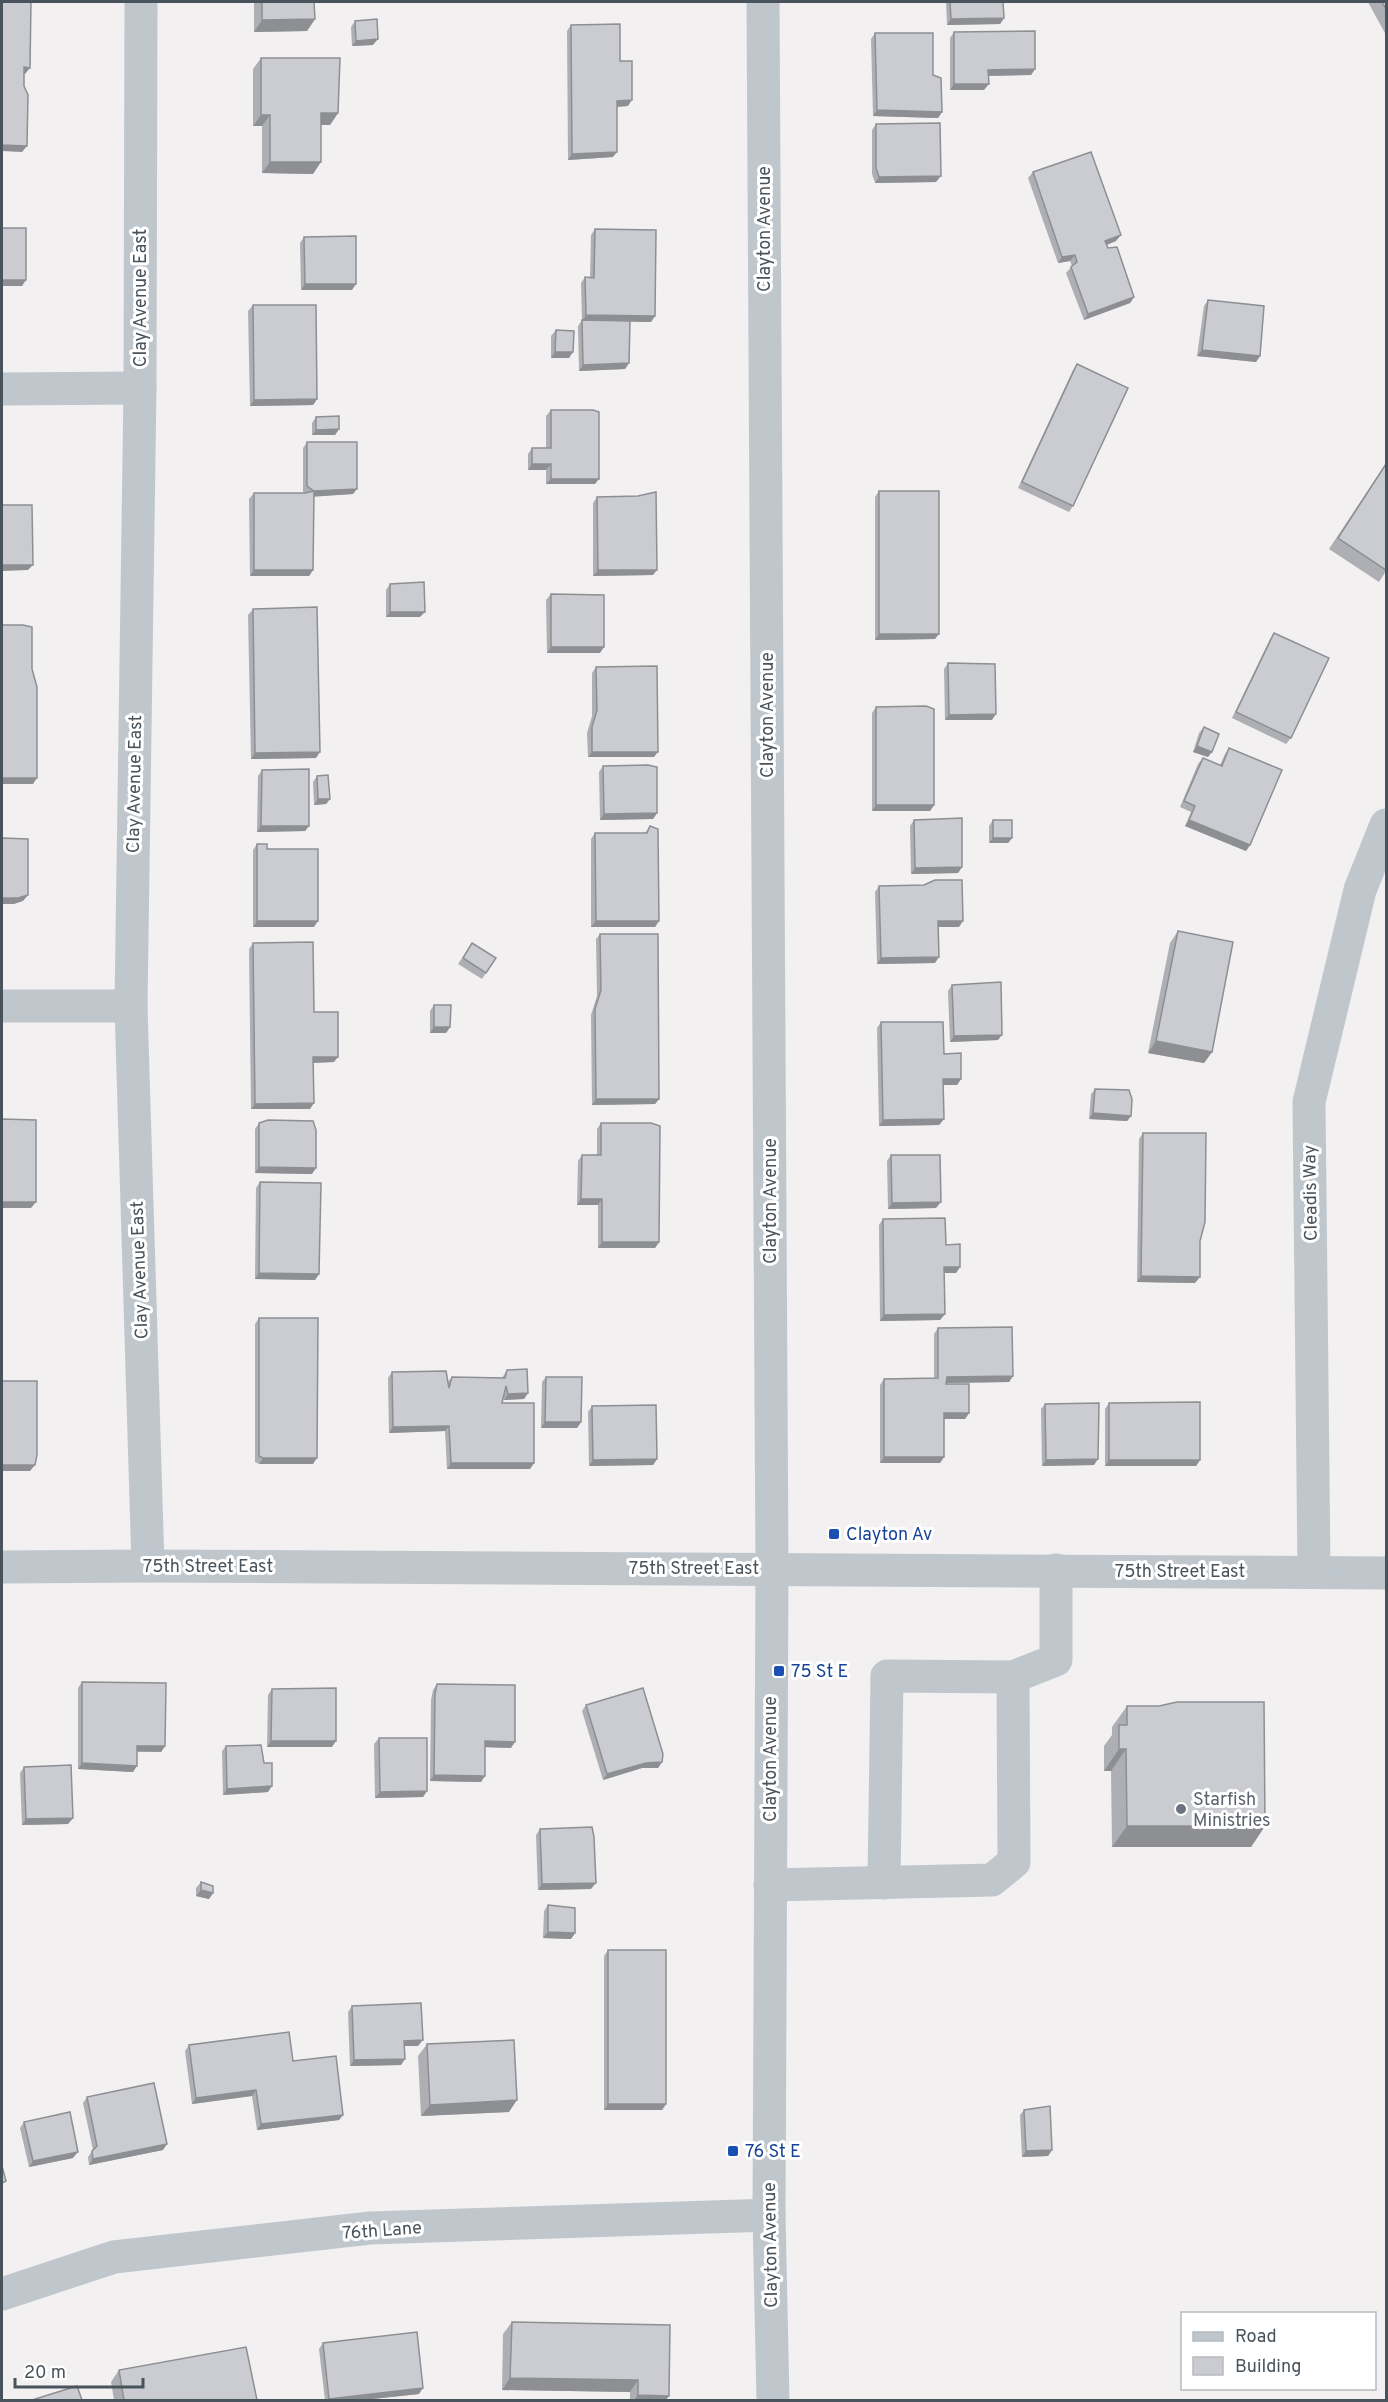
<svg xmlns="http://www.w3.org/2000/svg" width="1388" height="2402" font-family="Overpass,sans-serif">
<rect width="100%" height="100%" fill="#f2f0f0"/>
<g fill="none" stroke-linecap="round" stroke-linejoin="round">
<g stroke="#bfc7cd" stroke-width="33">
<path d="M141,2l-1,386 -9,618 17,560"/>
<path d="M763,2l9,1567 -3,646 4,185"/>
<path d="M2,389l138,-1"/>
<path d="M2,1006h129"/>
<path d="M2,1567l146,-1 1238,7"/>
<path d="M1314,1572l-5,-470 51,-212 26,-65"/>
<path d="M884,1883l3,-207 126,1"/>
<path d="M770,1885l222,-5 22,-18 -1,-185 43,-17v-90"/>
<path d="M2,2294l112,-37 256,-29 399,-13"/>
</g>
</g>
<g fill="#aeafb5">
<path d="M254,2h60l1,17 -8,12 -53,1z"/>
<path d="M946,2h57l1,16 -4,6 -53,1z"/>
<path d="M1368,2h18v33z"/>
<path d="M355,21l18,24 -21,1 -1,-19z"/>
<path d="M571,25l49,36 8,45 -11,1 -4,50 -45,3 -1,-129z"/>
<path d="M954,32l81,37 -4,6 -43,1 -4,14h-34v-52z"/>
<path d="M875,33l58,42 9,37 -4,6 -65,-2 -2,-77z"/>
<path d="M261,58l77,55 -8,12h-9l-8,49 -51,-1v-47h-9v-57z"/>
<path d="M876,124l60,58 -61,1 -3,-9v-44z"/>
<path d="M1033,172l83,69 -9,4 27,52 -4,6 -46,17 -18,-47 6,-7 -2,-5 -12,2 -30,-85z"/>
<path d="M595,229l56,93 -21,-1 -1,42 -4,6 -46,2 -1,-45 4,-6 -1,-37 4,-6 5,1 1,-43z"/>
<path d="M304,237l48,53h-51l-1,-47z"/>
<path d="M1208,300l52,56 -4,6 -59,-6 7,-50z"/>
<path d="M253,305l64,94 -4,6 -63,1 -2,-95z"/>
<path d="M556,330l13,28h-18v-22z"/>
<path d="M1077,364l-4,142 -4,6 -51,-24 55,-118z"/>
<path d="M551,410l44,74h-49v-14h-18v-16l4,-6h14v-32z"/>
<path d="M316,417l23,12 -4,6h-23v-12z"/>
<path d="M307,442l46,52 -39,2 -1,74 -4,6h-59l-1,-77 5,-6h50l-1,-1v-44z"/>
<path d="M1386,463v108l-7,11 -50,-33z"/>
<path d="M879,491l56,148 -60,1v-143z"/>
<path d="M597,497l56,78 -60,1v-73z"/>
<path d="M390,584l30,33h-34v-27z"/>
<path d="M551,594l49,59h-53l-1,-53z"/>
<path d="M253,609l63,149 -65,1 -3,-144z"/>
<path d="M1274,633l17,105 -5,6 -54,-26 38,-79z"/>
<path d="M948,663l44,57h-47l-1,-51z"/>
<path d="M596,667l58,90h-66l-1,-24 5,-17v-43z"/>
<path d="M876,707l58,98 -4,6h-58v-98z"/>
<path d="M1204,727l4,30 -15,-5 6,-19z"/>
<path d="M1229,748l21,97 -4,6 -61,-25 6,-14 -11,-5 18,-43 5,-6 17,7 5,-11z"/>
<path d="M603,766l54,47 -4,6 -53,1 -1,-48z"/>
<path d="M262,770l47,56 -4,5 -48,1 1,-56z"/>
<path d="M317,776l13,23 -4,5 -12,1 -1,-23z"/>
<path d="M914,820l48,47 -4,6 -47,1 -1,-48z"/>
<path d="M993,820l19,18 -4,5h-19v-17z"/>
<path d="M650,826l9,95 -4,6h-64v-88l4,-6h50z"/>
<path d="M257,844l10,5 47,78h-61v-77z"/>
<path d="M879,886l80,41h-21l-3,36 -58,1 -2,-72z"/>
<path d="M1178,931l34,121 -8,11 -56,-10 22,-110z"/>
<path d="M600,934l59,165 -4,5 -63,1 -1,-90 6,-19 -1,-57z"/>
<path d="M253,943l61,69 20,50 -21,1 -3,46h-59l-2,-160z"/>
<path d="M472,943l24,15 -14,21 -24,-15z"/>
<path d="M952,985l46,55 -48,2 -2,-51z"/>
<path d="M434,1005l16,22 -4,6h-16v-22z"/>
<path d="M881,1022l63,32 17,25 -4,6h-14l1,34 -5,6 -60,1 -2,-98z"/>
<path d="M1095,1089l36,27 -4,5 -38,-2 2,-25z"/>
<path d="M259,1123l53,51 -57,-1v-44z"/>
<path d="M601,1123l58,119 -4,6h-57v-43h-21l1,-44 4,-6h15v-26z"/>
<path d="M1143,1133l57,108 -5,42 -58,-1 2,-143z"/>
<path d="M891,1155l45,53 -48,1 -1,-48z"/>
<path d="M260,1182l59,92 -4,6 -60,-1 1,-91z"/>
<path d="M883,1219l63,26 14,22 -4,6h-12l1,41 -5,6 -60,1 -1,-96z"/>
<path d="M259,1318l54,146h-54l-4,-2v-138z"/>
<path d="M938,1328l75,48 -4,6 -63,1 23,30 -4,6h-21v38l-4,6h-60v-78l4,-6 50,-1v-44z"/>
<path d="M507,1370l21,23 -4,6 -20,1 -1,-2 -1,5 32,60 -4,6h-83l-2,-38 -56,2 -1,-55 4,-6 56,10 4,-5 50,1z"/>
<path d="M546,1377l35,45 -4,6h-36l1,-46z"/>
<path d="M1109,1403l91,57 -4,6h-91v-57z"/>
<path d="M1045,1404l49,61 -52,1 -1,-57z"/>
<path d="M592,1406l65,53 -4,6 -64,1 -1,-54z"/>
<path d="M82,1682l83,64 -4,6h-24l-4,20 -55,-3v-81z"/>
<path d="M437,1684l74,64 -26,-1 -4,35 -51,-1 1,-81 2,-10z"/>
<path d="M272,1689l60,58h-65l1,-52z"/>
<path d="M586,1705l76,57 -4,6h-16l-39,12 -21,-69z"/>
<path d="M1127,1706l138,120 -14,21h-139l-1,-76h-7v-25l8,-11v-8z"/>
<path d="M379,1738l48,53 -4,6 -48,1 -1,-54z"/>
<path d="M226,1746l42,46 -45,3 -1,-44z"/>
<path d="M24,1767l49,51 -5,6 -46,1 -2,-52z"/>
<path d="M540,1829l51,60 -53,1 -2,-55z"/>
<path d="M201,1882l12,11 -4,6 -13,-3v-8z"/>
<path d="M548,1905l27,28 -4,6 -28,-1 1,-27z"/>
<path d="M608,1950l58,154 -4,6h-58v-154z"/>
<path d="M352,2006l66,40h-14l-3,19 -51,1 -2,-54z"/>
<path d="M427,2044l82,68 -88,4 -3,-60z"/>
<path d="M189,2045l104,16 50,54 -4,5 -82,10 -5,-34 -60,8 -7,-53z"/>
<path d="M87,2097l76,53 -74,15 -1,-8 5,-7 -10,-47z"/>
<path d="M1024,2110l28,40 -4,6 -26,1 -2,-42z"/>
<path d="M24,2122l49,36 -44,9 -9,-39z"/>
<path d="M512,2322l158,3 -4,75h-36v-8l-128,-2 1,-56z"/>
<path d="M323,2343l96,51 -56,6h-38l-6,-51z"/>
<path d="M119,2370l138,30h-143l-3,-18z"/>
</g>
<g fill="#8d8f93">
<path d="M1004,18l-4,6 -53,1 4,-6z"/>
<path d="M315,19l-8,12 -53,1 8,-12z"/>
<path d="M378,39l-5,6 -21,1 4,-5z"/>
<path d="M24,67l6,1 -5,6 -5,-1z"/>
<path d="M1035,69l-4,6 -47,1 4,-6z"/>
<path d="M954,84h35l-5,6h-34z"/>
<path d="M632,100l-4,6 -15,1 4,-6z"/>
<path d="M877,110l65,2 -4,6 -65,-2z"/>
<path d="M321,113h17l-8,12h-17z"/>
<path d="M261,115h9l-8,11h-9z"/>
<path d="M2,145l25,1 -5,6 -20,-1z"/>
<path d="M617,152l-4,5 -45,3 4,-6z"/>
<path d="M270,162h51l-8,12 -51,-1z"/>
<path d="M941,176l-5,6 -61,1 4,-6z"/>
<path d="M1121,235l-5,6 -15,6 4,-6z"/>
<path d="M1075,255l-5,6 -12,2 4,-6z"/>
<path d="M2,280h24l-4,6h-20z"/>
<path d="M305,284h51l-4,6h-51z"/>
<path d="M1134,297l-4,6 -46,17 4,-6z"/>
<path d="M586,315l69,1 -4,6 -69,-1z"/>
<path d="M1202,350l58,6 -4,6 -59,-6z"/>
<path d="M555,352h18l-4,6h-18z"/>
<path d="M629,363l-4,6 -46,2 4,-6z"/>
<path d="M317,399l-4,6 -63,1 4,-6z"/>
<path d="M339,429l-4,6h-23l4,-5z"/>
<path d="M532,464h19l-5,6h-18z"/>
<path d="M551,479h48l-4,5h-49z"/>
<path d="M357,489l-4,5 -43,3 4,-6z"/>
<path d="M2,565h31l-5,5 -26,1z"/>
<path d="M254,570h59l-4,6h-59z"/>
<path d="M598,570h59l-4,5 -60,1z"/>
<path d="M390,612h35l-5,5h-34z"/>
<path d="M879,634h60l-4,5 -60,1z"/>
<path d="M551,647h53l-4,6h-53z"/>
<path d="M996,714l-4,6h-47l4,-5z"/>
<path d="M1197,746l15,6 -4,5 -15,-5z"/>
<path d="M320,752l-4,6 -65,1 4,-6z"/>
<path d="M592,752h66l-4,5h-66z"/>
<path d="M2,778h35l-4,6h-31z"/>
<path d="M318,799h12l-4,5 -12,1z"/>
<path d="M876,805h58l-4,6h-58z"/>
<path d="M657,813l-4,6 -53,1 4,-6z"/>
<path d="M1189,820l61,25 -4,6 -61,-25z"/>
<path d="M261,826h48l-4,5 -48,1z"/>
<path d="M993,838h19l-4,5h-19z"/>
<path d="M962,867l-4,6 -47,1 4,-6z"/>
<path d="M28,895l-5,6 -9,3h-12v-6z"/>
<path d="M257,921h61l-4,6h-61z"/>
<path d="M596,921h63l-4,6h-64z"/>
<path d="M938,921h25l-4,6h-25z"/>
<path d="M939,957l-4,6 -58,1 4,-6z"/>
<path d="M434,1027h16l-4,6h-16z"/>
<path d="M1002,1035l-4,5 -48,2 4,-6z"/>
<path d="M1156,1041l56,11 -8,11 -56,-10z"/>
<path d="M313,1057h25l-4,5 -25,1z"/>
<path d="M943,1079h18l-4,6h-18z"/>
<path d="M596,1099h63l-4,5 -63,1z"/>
<path d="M314,1103l-4,6h-59l4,-5z"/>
<path d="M1093,1113l38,3 -4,5 -38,-2z"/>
<path d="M944,1119l-5,6 -60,1 4,-6z"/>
<path d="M259,1167l57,1 -4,6 -57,-1z"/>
<path d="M581,1199h21l-4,6h-21z"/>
<path d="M2,1202h34l-5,6h-29z"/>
<path d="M941,1202l-5,6 -48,1 4,-6z"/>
<path d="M602,1242h57l-4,6h-57z"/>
<path d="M944,1267h16l-4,6h-17z"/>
<path d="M259,1273l60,1 -4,6 -60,-1z"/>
<path d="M1141,1276l59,1 -5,6 -58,-1z"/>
<path d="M945,1314l-5,6 -60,1 4,-6z"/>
<path d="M1013,1376l-4,6 -66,1 4,-6z"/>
<path d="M528,1393l-4,6 -20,1 4,-6z"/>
<path d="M944,1413h25l-4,6h-25z"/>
<path d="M545,1422h36l-4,6h-36z"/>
<path d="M449,1426l-4,5 -56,2 4,-6z"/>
<path d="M884,1457h60l-4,6h-60z"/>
<path d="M263,1458h54l-4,6h-54z"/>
<path d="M657,1459l-4,6 -64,1 4,-6z"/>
<path d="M1098,1459l-4,6 -52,1 4,-6z"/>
<path d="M1109,1460h91l-4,6h-91z"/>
<path d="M451,1463h83l-4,6h-83z"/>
<path d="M2,1465h33l-5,6h-28z"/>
<path d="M271,1741h65l-4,6h-65z"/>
<path d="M485,1741l30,1 -4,6 -30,-1z"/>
<path d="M137,1746h28l-4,6 -28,-1z"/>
<path d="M1119,1749h7l-15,22h-7z"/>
<path d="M662,1762l-4,6h-16l-39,12 4,-6 39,-11z"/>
<path d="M82,1763l55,3 -4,6 -55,-3z"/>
<path d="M434,1775l51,1 -4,6 -51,-1z"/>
<path d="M272,1786l-4,6 -45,3 4,-6z"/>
<path d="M427,1791l-4,6 -48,1 5,-6z"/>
<path d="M73,1818l-5,6 -46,1 4,-6z"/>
<path d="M1127,1826h138l-14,21h-139z"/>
<path d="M596,1883l-5,6 -53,1 4,-6z"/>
<path d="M201,1890l12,3 -4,6 -13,-3z"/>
<path d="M548,1932l27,1 -4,6 -28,-1z"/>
<path d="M423,2040l-5,6h-18l4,-5z"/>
<path d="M405,2059l-4,6 -51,1 4,-6z"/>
<path d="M256,2090l-4,6 -60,8 4,-6z"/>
<path d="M517,2100l-8,12 -88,4 9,-11z"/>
<path d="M608,2104h58l-4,6h-58z"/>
<path d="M343,2115l-4,5 -82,10 4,-6z"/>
<path d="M167,2144l-4,6 -74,15 4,-6z"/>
<path d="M1052,2150l-4,6 -26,1 4,-6z"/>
<path d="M78,2152l-5,6 -44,9 4,-6z"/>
<path d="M510,2378l128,2 -8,12 -128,-2z"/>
<path d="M423,2388l-4,6 -56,6h-35l1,-1z"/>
<path d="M638,2395l31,1 -3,4h-32z"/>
</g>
<g fill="#caccd2" stroke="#8d8f93" stroke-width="1.5">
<path d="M2,2h29l-1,66 -6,-1v19l4,9 -1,51 -25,-1z"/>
<path d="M262,2h52l1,17 -53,1z"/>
<path d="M950,2h53l1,16 -53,1z"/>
<path d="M1382,2h4v7z"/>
<path d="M377,19l1,20 -22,2 -1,-20z"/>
<path d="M620,24v37h12v39l-15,1v51l-45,2 -1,-129z"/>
<path d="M1035,31v38l-47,1 1,14h-35v-52z"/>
<path d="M875,33h58v42l8,3 1,34 -65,-2z"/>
<path d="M261,58h79l-2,55h-17v49h-51v-47h-9z"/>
<path d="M940,123l1,53 -62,1 -3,-9v-44z"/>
<path d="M1091,152l30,83 -16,6 3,7 9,-1 17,50 -46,17 -17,-47 6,-5 -2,-7 -13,2 -29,-85z"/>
<rect x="2" y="228" width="24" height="52"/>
<path d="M595,229l61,1 -1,86 -69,-1 -1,-38 9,1z"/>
<path d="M356,236v48h-51l-1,-47z"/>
<path d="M1208,300l56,6 -4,50 -58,-6z"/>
<path d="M253,305h63l1,94 -63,1z"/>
<path d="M582,320l48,1 -1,42 -46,2z"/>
<path d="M556,330l18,1 -1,21h-18z"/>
<path d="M1077,364l51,24 -55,118 -51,-24z"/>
<path d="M551,410h42l6,2v67h-48v-15h-19v-16h19z"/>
<path d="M339,416v13l-23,1v-13z"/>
<path d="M307,442h50v47l-43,2 -7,-5z"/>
<path d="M1386,464v106l-48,-32z"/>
<path d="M314,491l-1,79h-59v-77h51z"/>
<rect x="879" y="491" width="60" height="143"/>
<path d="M656,492l1,78h-59l-1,-73 41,-1z"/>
<path d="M2,505h30l1,60h-31v19z"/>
<path d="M424,582l1,30h-35v-28z"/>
<path d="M551,594l53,1v52h-53z"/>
<path d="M317,607l3,145 -65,1 -2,-144z"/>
<path d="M2,625h21l9,2v42l5,18v91h-35z"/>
<path d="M1274,633l55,25 -38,80 -55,-26z"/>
<path d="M948,663l47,1 1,50 -47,1z"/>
<path d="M657,666l1,86h-66v-25l5,-17 -1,-43z"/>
<path d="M926,706l8,3v96h-58v-98z"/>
<path d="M1204,727l15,7 -7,18 -15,-6z"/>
<path d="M1229,748l53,22 -32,75 -61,-25 6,-14 -11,-5 19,-43 19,8z"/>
<path d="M648,765l9,2v46l-53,1 -1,-48z"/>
<path d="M309,769v57h-48l1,-56z"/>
<path d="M328,775l2,24h-12l-1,-23z"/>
<path d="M962,818v49l-47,1 -1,-48z"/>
<rect x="993" y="820" width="19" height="18"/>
<path d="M650,826l8,3 1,92h-63l-1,-88h52z"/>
<path d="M2,838l26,1v56l-10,3h-16z"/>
<path d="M257,844h10v5h51v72h-61z"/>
<path d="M935,880h27l1,41h-25l1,36 -58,1 -2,-72 45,-1z"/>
<path d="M1178,931l55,11 -21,110 -56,-11z"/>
<path d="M600,934h58l1,165h-63l-1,-90 6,-19z"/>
<path d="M313,942l1,70h24v45h-25l1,46 -59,1 -2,-161z"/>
<path d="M472,943l24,15 -10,15 -23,-15z"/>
<path d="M1001,982l1,53 -48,1 -2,-51z"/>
<path d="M434,1005h17l-1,22h-16z"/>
<path d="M881,1022h62l1,32 17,-1v26h-18l1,40 -61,1z"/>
<path d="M1095,1089l34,1 3,9 -1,17 -38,-3z"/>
<path d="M2,1119l34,1v82h-34z"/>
<path d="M268,1120l45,1 3,9v38l-57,-1v-44z"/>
<path d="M601,1123h50l9,3 -1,116h-57v-43h-21l1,-44h19z"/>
<path d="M1143,1133h63l-1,89 -5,19v36l-59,-1z"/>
<path d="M891,1155h49l1,47 -49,1z"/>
<path d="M260,1182l61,1 -2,91 -60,-1z"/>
<path d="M945,1218l1,27 14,-1v23h-16l1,47 -61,1 -1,-96z"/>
<path d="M259,1318h59l-1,140h-54l-4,-2z"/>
<path d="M1012,1327l1,49 -66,1 -1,7h23v29h-25v44h-60v-78l54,-1v-50z"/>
<path d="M527,1369l1,24 -20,1 -2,-8 -4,17h32v60h-83l-2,-37 -56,1 -1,-55 54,-1 3,17 3,-11 53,1 2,-8z"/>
<path d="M546,1377h36l-1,45h-36z"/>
<path d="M2,1381h35v74l-2,10h-33z"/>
<path d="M1200,1402v58h-91v-57z"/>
<path d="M1099,1403l-1,56 -52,1 -1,-56z"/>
<path d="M656,1405l1,54 -64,1 -1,-54z"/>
<path d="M82,1682l84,1 -1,63h-28v20l-55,-3z"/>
<path d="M437,1684l78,1v57l-30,-1v35l-51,-1 1,-81z"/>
<path d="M336,1688v53h-65l1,-52z"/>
<path d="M643,1688l20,66 -1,8 -16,1 -39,11 -21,-69z"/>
<path d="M1177,1702h87l1,124h-138l-1,-77h-7v-24h8v-19h32z"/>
<path d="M379,1738h48v53l-47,1z"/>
<path d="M261,1745l3,18h8v23l-45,3 -1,-43z"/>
<path d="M71,1765l2,53 -47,1 -2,-52z"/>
<path d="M592,1827l2,10 2,46 -54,1 -2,-55z"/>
<path d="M201,1882l12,4v7l-12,-3z"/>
<path d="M548,1905l27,3v25l-27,-1z"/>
<rect x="608" y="1950" width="58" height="154"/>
<path d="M421,2003l2,37 -19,1 1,18 -51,1 -2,-54z"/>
<path d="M289,2032l4,29 43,-5 7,59 -82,9 -5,-34 -60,8 -7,-53z"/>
<path d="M514,2040l3,60 -87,5 -3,-61z"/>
<path d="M154,2083l13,61 -74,15 -1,-8 5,-5 -10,-49z"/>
<path d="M1050,2106l2,44 -26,1 -2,-41z"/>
<path d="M70,2112l8,40 -45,9 -9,-39z"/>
<path d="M2,2166l4,15 -4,2z"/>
<path d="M512,2322l158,3 -1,71 -31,-1v-15l-128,-2z"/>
<path d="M417,2332l6,56 -94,11 -6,-56z"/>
<path d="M246,2347l11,53h-133l-5,-30z"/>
<path d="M77,2386l5,14h-50z"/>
</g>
<g fill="#1a4fb4" stroke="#fff" stroke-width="2">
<rect x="828" y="1528" width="12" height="12" rx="3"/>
<rect x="773" y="1665" width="12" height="12" rx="3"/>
<rect x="727" y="2145" width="12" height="12" rx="3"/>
</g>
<circle fill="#6b7280" stroke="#fff" stroke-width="2" cx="1181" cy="1809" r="6"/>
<g text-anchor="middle" stroke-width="6" stroke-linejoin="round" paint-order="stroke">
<g font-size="18" fill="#49535b" stroke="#fff">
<text transform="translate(764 229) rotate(-90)" y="6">Clayton Avenue</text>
<text transform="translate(140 298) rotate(-90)" y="6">Clay Avenue East</text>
<text transform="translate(767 715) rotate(-90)" y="6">Clayton Avenue</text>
<text transform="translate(134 784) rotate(-89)" y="6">Clay Avenue East</text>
<text transform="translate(1310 1193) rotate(-91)" y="6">Cleadis Way</text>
<text transform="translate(770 1201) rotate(-90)" y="6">Clayton Avenue</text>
<text transform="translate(139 1270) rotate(-92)" y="6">Clay Avenue East</text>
<text x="208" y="1572">75th Street East</text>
<text x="694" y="1574">75th Street East</text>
<text x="1180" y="1577">75th Street East</text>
<text transform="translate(770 1759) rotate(-90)" y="6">Clayton Avenue</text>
<text transform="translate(382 2230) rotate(-4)" y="6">76th Lane</text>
<text transform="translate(770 2245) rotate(-91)" y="6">Clayton Avenue</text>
</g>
<g font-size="18" fill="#164399" stroke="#fff" text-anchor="start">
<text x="846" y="1540">Clayton Av</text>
<text x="791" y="1677">75 St E</text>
<text x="745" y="2157">76 St E</text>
</g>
<g font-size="18" fill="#5b616d" stroke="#fff" text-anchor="start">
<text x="1193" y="1805">Starfish<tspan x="1193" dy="21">Ministries</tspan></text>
</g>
</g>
<rect width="1388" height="2402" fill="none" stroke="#49535b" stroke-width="6"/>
<rect x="1181" y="2312" width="195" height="78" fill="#ffffff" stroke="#b6babd" stroke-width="1.5"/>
<rect x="1193" y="2332" width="30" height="9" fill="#bfc7cd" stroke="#b6babd" stroke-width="1.5"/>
<text x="1235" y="2342" font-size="18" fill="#49535b">Road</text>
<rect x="1193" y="2357" width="30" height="18" fill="#caccd2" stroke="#b6babd" stroke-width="1.5"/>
<text x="1235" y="2372" font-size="18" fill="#49535b">Building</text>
<path d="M15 2378v9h128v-9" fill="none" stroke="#49535b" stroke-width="3"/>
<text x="24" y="2378" font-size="18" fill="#49535b" stroke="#ffffff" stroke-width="4.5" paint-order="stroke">20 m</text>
</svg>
